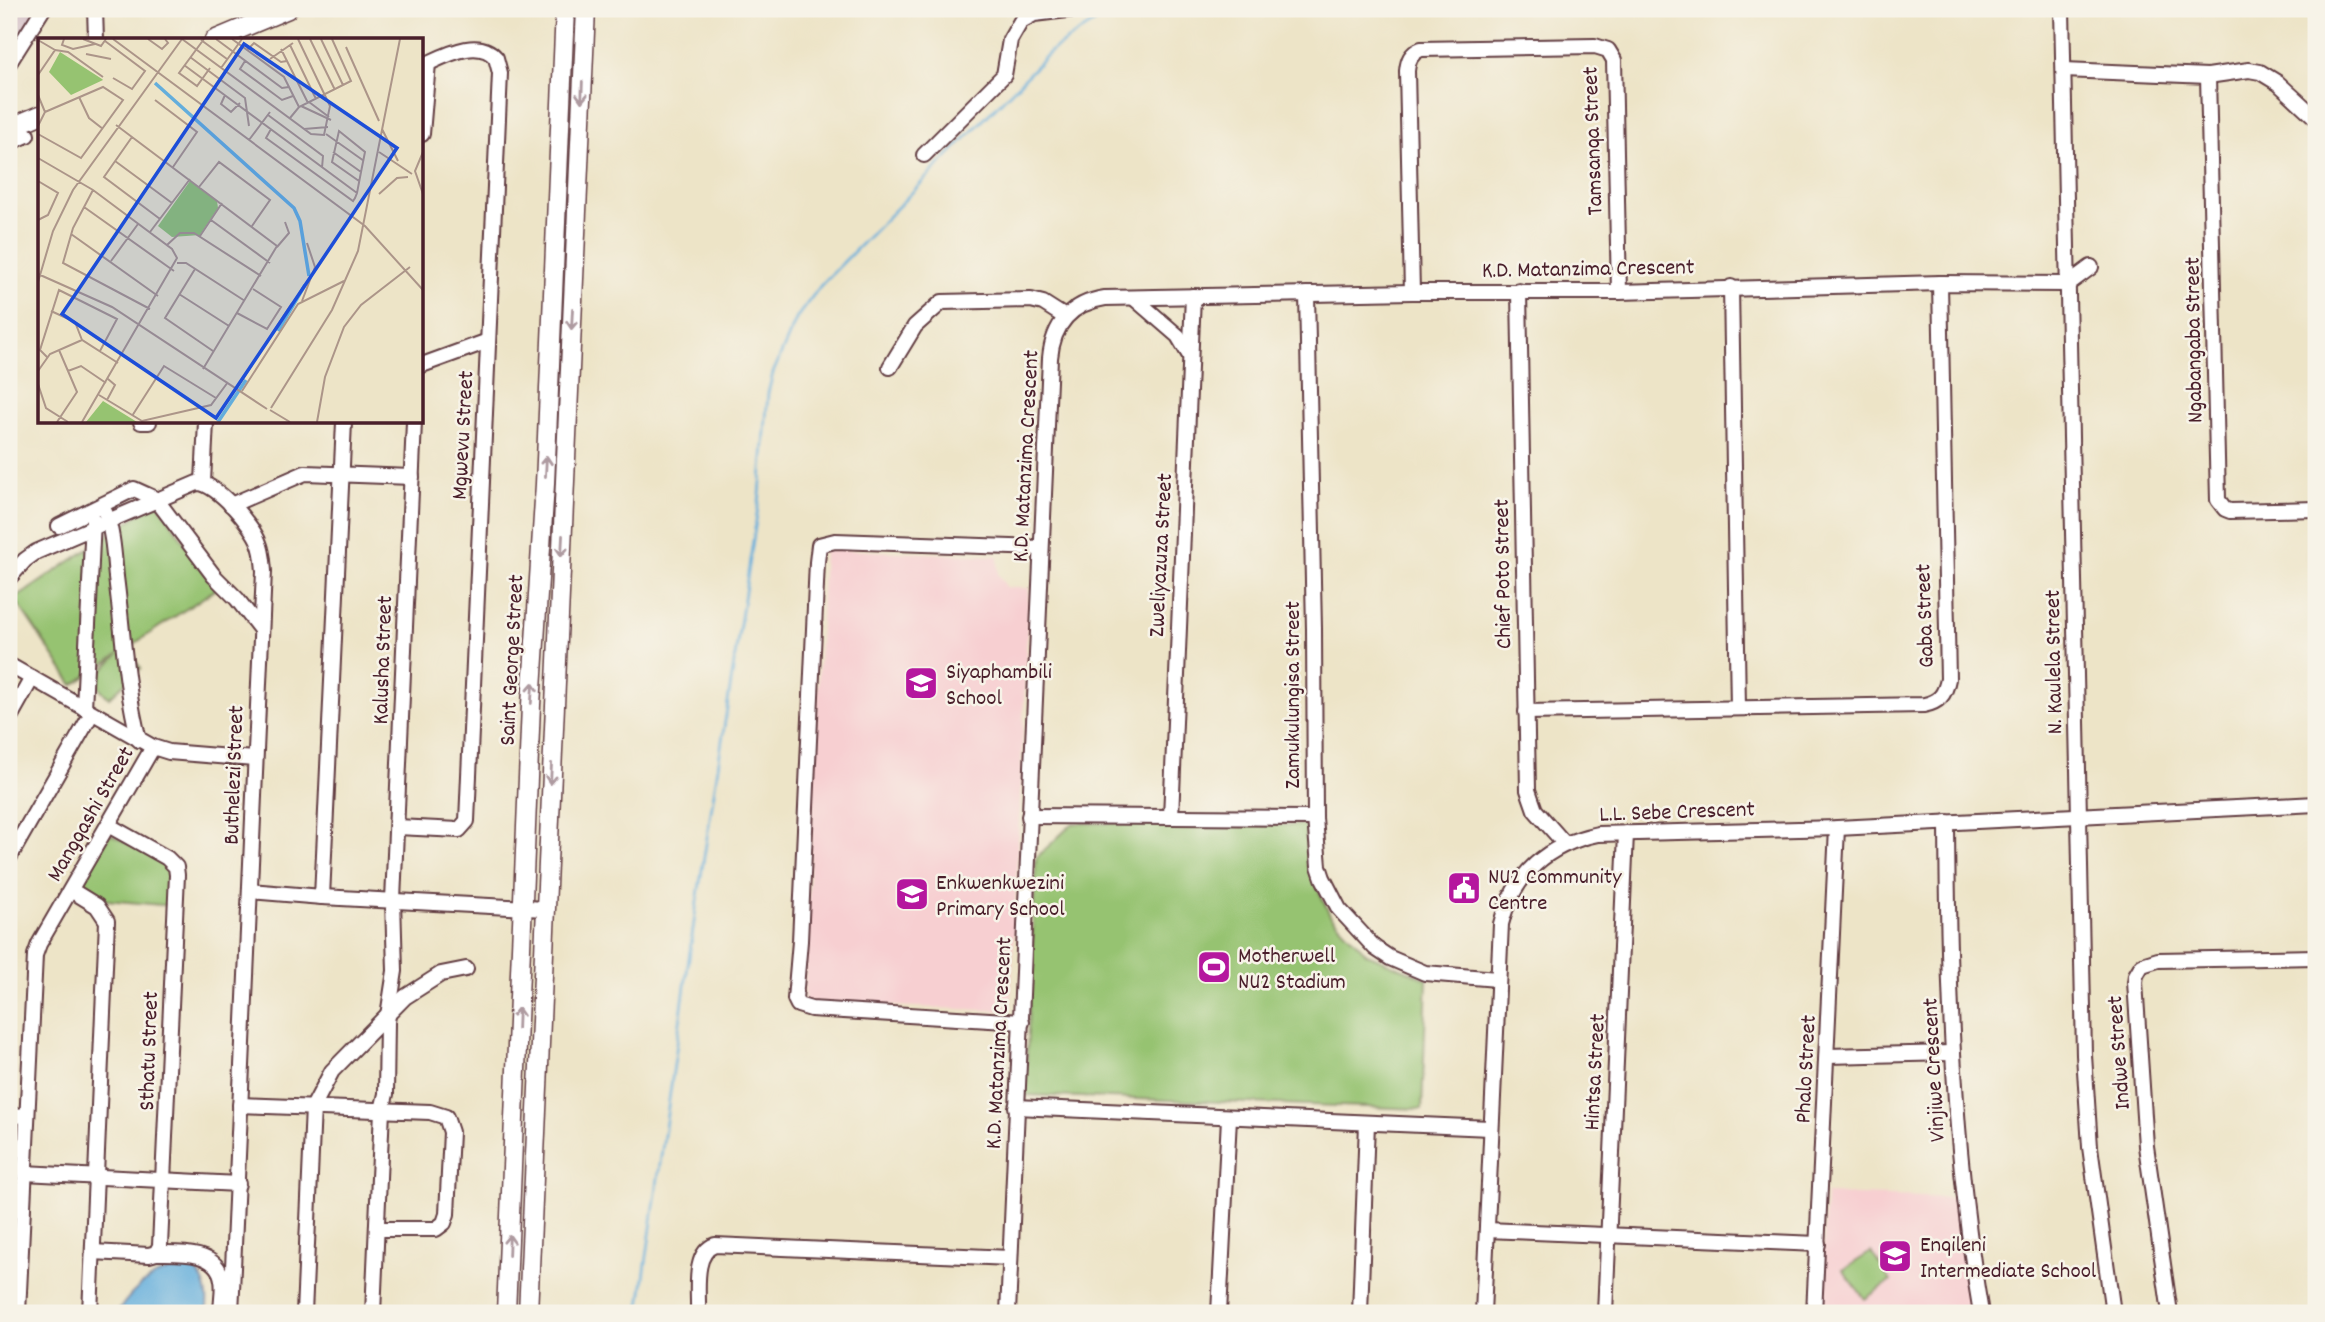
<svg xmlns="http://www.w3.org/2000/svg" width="2325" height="1322" font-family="Dekko,sans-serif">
<rect width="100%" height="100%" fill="#f7f3e8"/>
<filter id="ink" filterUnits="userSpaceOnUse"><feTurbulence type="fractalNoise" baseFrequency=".0143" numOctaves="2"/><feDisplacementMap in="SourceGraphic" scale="14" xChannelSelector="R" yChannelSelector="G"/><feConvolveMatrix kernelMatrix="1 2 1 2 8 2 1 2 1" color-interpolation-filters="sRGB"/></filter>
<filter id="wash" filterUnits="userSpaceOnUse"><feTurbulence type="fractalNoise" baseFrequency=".00686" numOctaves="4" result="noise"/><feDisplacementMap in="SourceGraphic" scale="28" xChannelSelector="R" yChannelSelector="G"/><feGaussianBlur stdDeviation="1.57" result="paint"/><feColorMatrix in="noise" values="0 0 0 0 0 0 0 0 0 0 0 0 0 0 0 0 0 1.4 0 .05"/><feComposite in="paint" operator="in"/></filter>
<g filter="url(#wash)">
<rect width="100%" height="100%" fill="#ede4c7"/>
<g fill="#f7cfd1">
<path d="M824,549l174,7v18l9,14h22l-18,416 -7,7 -200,-9z"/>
<path d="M1826,1194l131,4 20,115h-157z"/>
</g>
<path fill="#d2bdc6" d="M9,9h29l-29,50z"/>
<g fill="#96c371" stroke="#70714e" stroke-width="2">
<path d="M157,502l59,87 -91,61 16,18 -32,30 -17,-18 27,-26 -46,31 -58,-86z"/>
<path d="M1073,823l233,2 1,40 23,50 37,39 60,25 -5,130 -397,-14 11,-237z"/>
<path d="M110,834l63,33 -1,39 -77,-7 -15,-11 -1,-3z"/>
<path d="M1871,1252l20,29 -26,18 -22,-29z"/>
</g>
<path fill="#64aedc" stroke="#576684" stroke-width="2" d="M192,1266c13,12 18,30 14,47h-89c18,-28 41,-45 75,-47z"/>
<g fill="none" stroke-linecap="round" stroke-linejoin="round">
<path stroke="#64aedc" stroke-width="2.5" d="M639,1313l56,-398 65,-420 8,-102 5,-20 24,-56 24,-32 230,-234c24,-15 49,-37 77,-42"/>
</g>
</g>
<g filter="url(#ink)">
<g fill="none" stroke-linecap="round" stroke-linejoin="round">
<g stroke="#623d42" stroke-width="18">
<g id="minor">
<path d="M95,9l1,31"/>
<path d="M2062,9l22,1046 6,92 23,166"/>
<path d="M9,63l34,-54"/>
<path d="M2064,70l144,6 41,-6 11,2 18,11 38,35"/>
<path d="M2208,76l10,424 7,9 5,2 86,-2"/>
<path d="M422,134l6,-71"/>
<path d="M9,143l18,-8"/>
<path d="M924,155l80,-80 6,-35 11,-19 13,-7 42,-5"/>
<path d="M1731,287l7,421"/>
<path d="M1519,291l9,499 7,20 30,34"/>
<path d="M1412,292l-5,-221c1,-11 4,-18 14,-22l174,-3 13,4 6,10 5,232"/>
<path d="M1307,294l7,335 1,189 4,48 4,12 16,31 36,39 15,10 35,15 72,6"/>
<path d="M1134,298l44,38 12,20"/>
<path d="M422,365l66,-24"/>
<path d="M890,367l25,-41 27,-24 89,-2 12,3 22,14"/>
<path d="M141,422h8"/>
<path d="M203,482l3,-60"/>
<path d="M231,505l74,-32 107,4"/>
<path d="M105,512c8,19 9,44 11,65 7,54 9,109 23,163"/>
<path d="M59,526l75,-37 22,10 58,77 23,23 24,31"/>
<path d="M9,578l16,-18 11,-8 161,-69c19,-1 56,43 62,60 4,9 4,19 5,28l-33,742"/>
<path d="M9,665l144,82 16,5 85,7"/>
<path d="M84,708l9,-188"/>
<path d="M1526,712l398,-7c15,-3 21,-10 24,-26l-8,-396"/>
<path d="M9,719l23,-41"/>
<path d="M1029,816l286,2"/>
<path d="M1171,817l22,-521"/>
<path d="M1947,822c1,165 6,328 34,491"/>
<path d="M397,827l62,3 8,-9 33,-748 -4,-15c-18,-22 -53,-1 -74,8"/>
<path d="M9,858l83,-145"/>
<path d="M71,890l26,16 10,15 -17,392"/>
<path d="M250,891l72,6 223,12"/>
<path d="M322,897l22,-475"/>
<path d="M1022,1022l-211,-13 -13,-4 -3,-6 5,-58 17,-379 2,-17 16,-4 206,7"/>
<path d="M1827,1056l124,-3"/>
<path d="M240,1105l190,7 16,5 5,15 -4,82 -3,9 -8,6h-59"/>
<path d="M1016,1107l474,21"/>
<path d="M9,1115l17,1"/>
<path d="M24,1173l214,11"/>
<path d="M1487,1230l331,14"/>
<path d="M93,1252l56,3 7,-2 4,-7 17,-371 -1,-8 -9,-9 -59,-33"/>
<path d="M156,1253c22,0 62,-3 66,27 2,10 -1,23 -1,33"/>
<path d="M18,1313l17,-358 4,-11 114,-197"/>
<path d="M304,1313l9,-206 19,-36 73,-74 36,-23 25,-5"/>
<path d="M373,1313l9,-203 4,-16 1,-72 8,-51 -2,-71 21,-478"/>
<path d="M698,1313c1,-20 -6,-60 17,-68l295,13"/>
<path d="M1008,1313l42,-955c3,-33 21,-55 55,-60l307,-6h207l321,-9 128,1 23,-17"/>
<path d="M1219,1313l10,-195"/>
<path d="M1360,1313l7,-190"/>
<path d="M1483,1313l18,-389c12,-49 47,-80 97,-90l239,-6 479,-24"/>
<path d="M1605,1313l21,-480"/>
<path d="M1814,1313l23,-485"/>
<path d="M2170,1313l-24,-167 -11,-164 1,-7 6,-10 16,-5 158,-3"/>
</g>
</g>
<g stroke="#623d42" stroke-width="21">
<g id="major">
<path d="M214,40l74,-31"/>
<path d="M9,128l31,-13"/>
<path d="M506,1313l25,-608 14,-221 20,-475"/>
<path d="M528,1313l58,-1304"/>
</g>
</g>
<use href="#minor" stroke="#fff" stroke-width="14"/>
<use href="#major" stroke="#fff" stroke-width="18"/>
</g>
<defs><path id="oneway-shaft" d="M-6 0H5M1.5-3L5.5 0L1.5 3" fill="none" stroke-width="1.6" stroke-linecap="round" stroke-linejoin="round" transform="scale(1.75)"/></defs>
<g stroke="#ae9aa0">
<use href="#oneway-shaft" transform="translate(582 92) rotate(92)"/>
<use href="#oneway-shaft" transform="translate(572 319) rotate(93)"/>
<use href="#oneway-shaft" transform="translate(546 466) rotate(-87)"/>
<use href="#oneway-shaft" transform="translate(562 546) rotate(93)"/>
<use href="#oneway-shaft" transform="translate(532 693) rotate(-86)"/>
<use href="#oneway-shaft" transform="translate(551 774) rotate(93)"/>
<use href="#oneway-shaft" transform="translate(518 1018) rotate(-88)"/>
<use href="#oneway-shaft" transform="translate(509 1245) rotate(-88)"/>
</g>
</g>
<defs>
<g id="school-square" transform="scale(1.75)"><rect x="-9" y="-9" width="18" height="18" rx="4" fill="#b5179e" stroke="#f7f3e8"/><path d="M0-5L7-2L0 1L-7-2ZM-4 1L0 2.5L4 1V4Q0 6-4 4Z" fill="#fff"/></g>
<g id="civic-square" transform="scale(1.75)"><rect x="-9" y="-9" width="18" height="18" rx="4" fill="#b5179e" stroke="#f7f3e8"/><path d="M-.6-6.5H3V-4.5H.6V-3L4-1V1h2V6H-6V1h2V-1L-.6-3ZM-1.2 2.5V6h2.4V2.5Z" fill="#fff"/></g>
<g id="stadium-square" transform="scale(1.75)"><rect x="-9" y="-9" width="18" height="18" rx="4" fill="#b5179e" stroke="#f7f3e8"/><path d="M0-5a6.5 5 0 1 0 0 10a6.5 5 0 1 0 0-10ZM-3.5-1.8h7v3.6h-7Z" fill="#fff"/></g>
</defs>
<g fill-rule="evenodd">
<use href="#school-square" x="921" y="683"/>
<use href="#civic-square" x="1464" y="888"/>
<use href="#school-square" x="912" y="894"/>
<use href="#stadium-square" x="1214" y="967"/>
<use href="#school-square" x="1895" y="1256"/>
</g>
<g text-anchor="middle" stroke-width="5" stroke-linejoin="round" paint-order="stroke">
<g font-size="23" fill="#4a1f2b" stroke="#f7f3e8">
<text transform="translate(1591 141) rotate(-92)" y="8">Tamsanqa Street</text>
<text transform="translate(1588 267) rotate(-1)" y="8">K.D. Matanzima Crescent</text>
<text transform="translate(2192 340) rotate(-91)" y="8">Ngabangaba Street</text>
<text transform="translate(461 435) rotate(-87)" y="8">Mgwevu Street</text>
<text transform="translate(1024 456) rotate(-87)" y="8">K.D. Matanzima Crescent</text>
<text transform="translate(1159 555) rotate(-87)" y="8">Zweliyazuza Street</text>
<text transform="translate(1501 574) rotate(-91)" y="8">Chief Poto Street</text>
<text transform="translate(1923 616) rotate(-92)" y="8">Gaba Street</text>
<text transform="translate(381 660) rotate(-88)" y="8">Kalusha Street</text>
<text transform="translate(510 660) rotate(-87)" y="8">Saint George Street</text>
<text transform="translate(2052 662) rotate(-91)" y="8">N. Kaulela Street</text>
<text transform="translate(1291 695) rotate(-90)" y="8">Zamukulungisa Street</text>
<text transform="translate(232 775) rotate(-88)" y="8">Buthelezi Street</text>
<text transform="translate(1677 810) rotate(-2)" y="8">L.L. Sebe Crescent</text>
<text transform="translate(89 813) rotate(-60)" y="8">Mangqashi Street</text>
<text transform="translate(997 1043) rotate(-87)" y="8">K.D. Matanzima Crescent</text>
<text transform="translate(147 1051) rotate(-88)" y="8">Sthatu Street</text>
<text transform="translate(2117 1053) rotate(-94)" y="8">Indwe Street</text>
<text transform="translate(1804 1069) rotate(-87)" y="8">Phalo Street</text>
<text transform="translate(1932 1070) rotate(-93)" y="8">Vinjiwe Crescent</text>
<text transform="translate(1593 1072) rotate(-87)" y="8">Hintsa Street</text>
</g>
<g font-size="23" fill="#4a1f2b" stroke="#f7f3e8" text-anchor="start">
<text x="946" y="678">Siyaphambili<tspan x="946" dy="26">School</tspan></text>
<text x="1488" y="883">NU2 Community<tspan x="1488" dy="26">Centre</tspan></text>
<text x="936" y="889">Enkwenkwezini<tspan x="936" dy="26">Primary School</tspan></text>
<text x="1238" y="962">Motherwell<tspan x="1238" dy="26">NU2 Stadium</tspan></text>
<text x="1920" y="1251">Enqileni<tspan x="1920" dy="26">Intermediate School</tspan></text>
</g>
</g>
<g transform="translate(38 38)">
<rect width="385" height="385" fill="#ede4c7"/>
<path d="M22,14l42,27 1,1 -32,15 -22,-23zM152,143l27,20 1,7 -18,27 -28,2 -14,-11zM65,363l34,21h-51z" fill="#96c371"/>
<path fill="none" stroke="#64aedc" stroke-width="3.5" d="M117,45l139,125 6,13 9,55M240,293l27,-46M180,384l28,-42"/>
<path fill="none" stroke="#ac9589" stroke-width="2" d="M26,1l-2,6 11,4 22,-5M45,1l18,7 5,-7M75,1l252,187 58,64M110,1l14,10 6,-6 -3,-4M144,1l129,95 13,1 6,-29 -32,-67M166,1l-25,34 18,13 13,-18M178,1l66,49 7,-1M194,1l52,38 15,30M272,1l25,51M283,1l22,46M0,2l17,10 -17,25M163,2l26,19M67,3l40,30 -13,18 -19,-11M252,7l26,54M308,9l33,74M243,11l27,54M17,12l13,2 35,25M209,12l7,-7 27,19 6,-1M48,16l25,5M152,19l55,41 4,28M232,21l23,-16M207,23l-5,8 42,31 11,-4M146,27l173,128M183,30l21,-29M0,57l7,17 -7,14M187,57l-4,9 10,8 9,-9M41,59l10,21 14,11M117,62l42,32 -24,35M271,64l20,15M263,68l30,14M230,77l55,41 -1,12M252,80l9,-11 52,-26 -19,-42M78,87l161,121 -74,123M233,91l-5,9 87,63 2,-3 2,-5 4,-21 4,-20 -26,-21 -7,31 27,19M266,91l24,-2M344,91l16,32M0,96l43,24 42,-58 -20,-13 -58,25M288,96l38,27M94,99l-28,40 56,42M211,102l21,-28M295,114l28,20M341,114l33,22M385,114l-8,19 8,23M0,120l55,32 79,59 5,9 -95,164M77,123l57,42M0,143l20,12 -10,22 -10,5M161,149l20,-25 51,38 -18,26M55,152l-20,38 -10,35 87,46M341,156l18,-16 11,-1M46,169l90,64M173,182l59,43M112,194l40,-53M33,196l87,62M162,198l22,-33M129,207l13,-12h14l67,43M239,209l12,-14 -4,-11M73,223l27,-37M139,225h9l59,38M157,231l-30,49 48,33M0,236l74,33 155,102M0,244l15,-51 20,-41 109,-151M141,256l50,32M264,263l13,-34 -8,-24M13,273l24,11 7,18M199,275l30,16 14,-22 -28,-18M9,319l-7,-7 19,-60 58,29 -17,32M0,333l12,-17 32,-14 36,23M30,333l13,-5 25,17M0,346l8,24 22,14M199,350l55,-85M204,353l56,-87 46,-23M61,357l43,26 69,-16 17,-23M69,362l8,-15 -7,-6M233,370l61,-98 26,-59 42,-212M232,372l20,12M94,378l32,-50 52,32M19,384l20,-30 -18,-42M279,384l8,-45 19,-50 17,-22 49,-38"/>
<path fill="#1d4ed8" fill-opacity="0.15" stroke="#1d4ed8" stroke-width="3.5" d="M206,6l153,104 -181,270 -154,-104z"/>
<rect width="385" height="385" fill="none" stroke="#4a1f2b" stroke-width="3.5"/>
</g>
<rect width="2325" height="1322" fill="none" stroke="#f7f3e8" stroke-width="35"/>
</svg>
